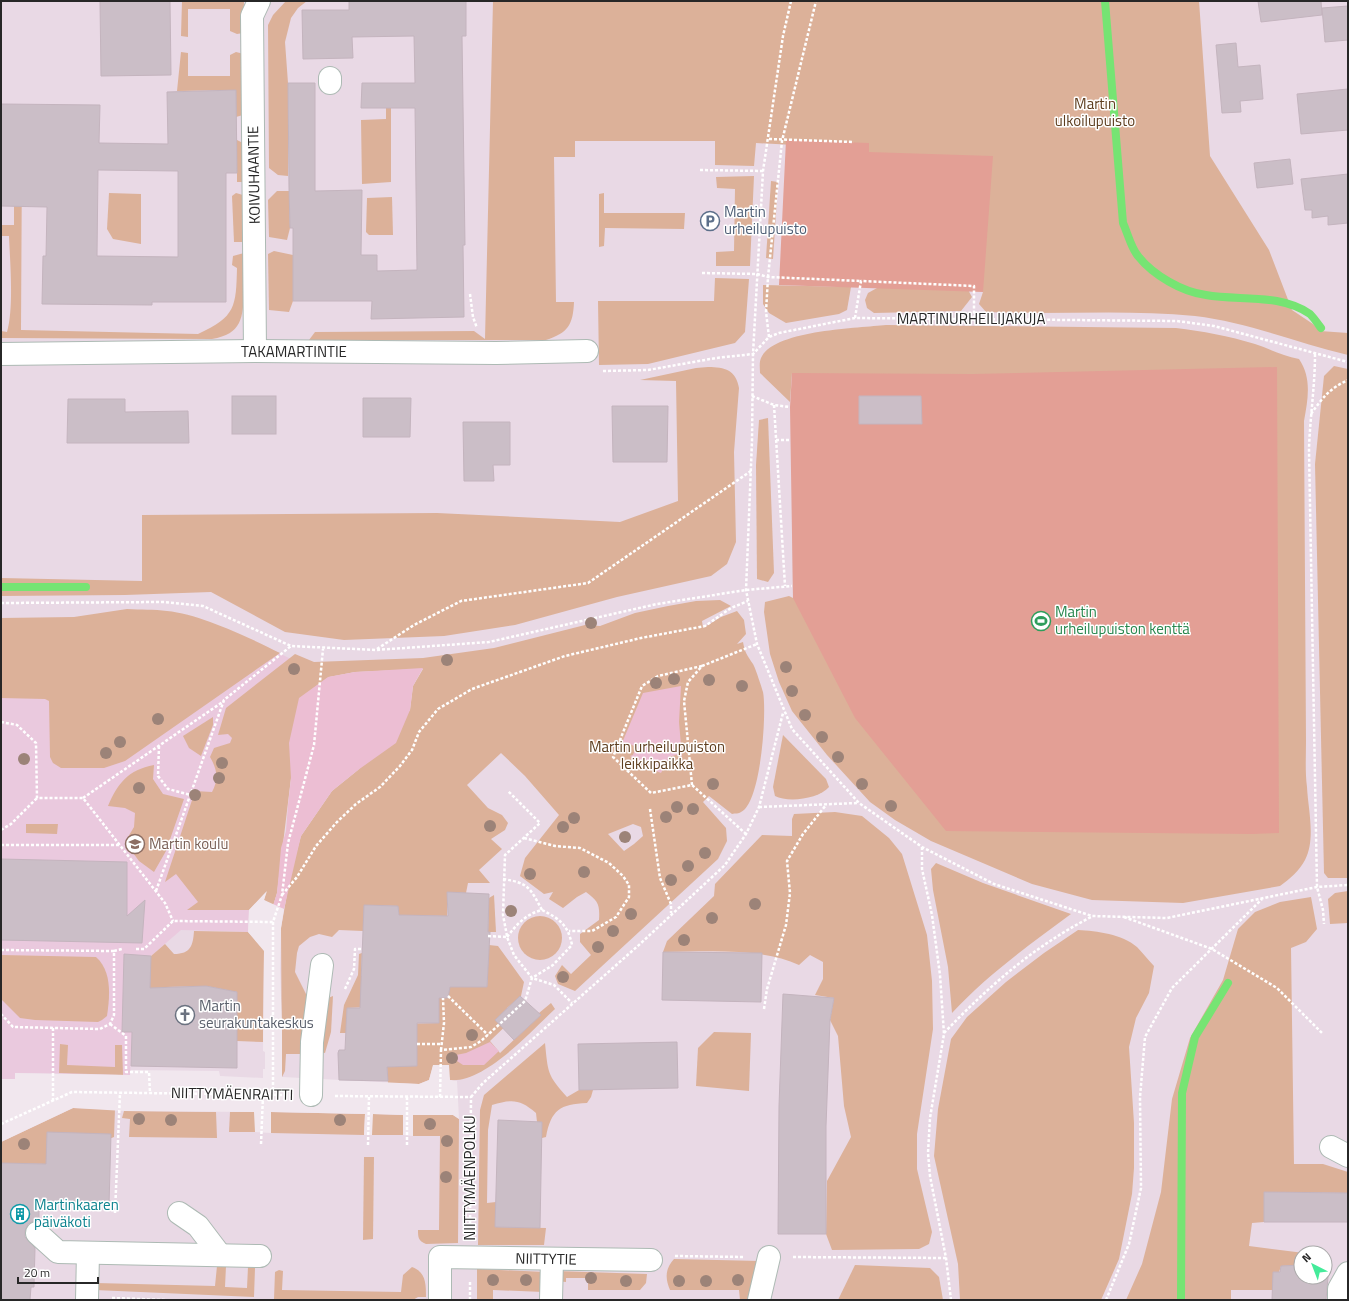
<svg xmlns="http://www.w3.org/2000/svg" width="1349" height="1301" font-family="'Titillium Web',sans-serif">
<rect width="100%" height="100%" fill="#e9d9e5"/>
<path fill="#eac9de" d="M251,639l40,20 -42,251 -1,22 -67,-2 -30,26 -19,76 -2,43 -115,-2v6h-14v-426z"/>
<g fill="#dcb199" fill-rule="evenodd">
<path d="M182,1h62l-1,32 -6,1 -7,-3v-22h-42v28l-7,-1z"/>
<path d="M286,1h21l-9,7 -7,10 -6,24 3,41v93l-10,-1 -9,-7 -1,-143 5,-10z"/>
<path d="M493,1h706l11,155 59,94 23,60 21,14 7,7 28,2v22c-51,-12 -101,-33 -153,-39 -69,-7 -139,-1 -209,-4l-7,-8 4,-12 -114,-140v-3l-113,-6 -2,23 -39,-1v-24h-140v16h-21l2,145h18c-1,23 -6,31 -28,38h-237l6,-8 159,-1 11,8z"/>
<path d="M181,52l7,1v23h42v-21l6,-3 8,2 -1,61 -7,2v-27l-59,1z"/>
<path d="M386,104h5v78l-29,2 -1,-64 25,-1z"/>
<path d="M237,140l6,3 1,39h-7z"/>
<path d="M22,154l-1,176 177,4c38,-17 38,-28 39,-66l-5,-3 1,-9 11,-3c0,13 0,26 0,38 -1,27 -2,43 -32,48l-211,-1v-7l6,1c7,-24 3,-70 2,-96h-8v-11h13v-61z"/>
<path d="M754,176l-4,90h-34v-14l18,-1 1,-62 -18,-1 -1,-11z"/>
<path d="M771,181l7,1 -5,77 -7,-1z"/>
<path d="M277,191h12l1,37 -3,12 -18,-3 -1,-37z"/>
<path d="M109,193l32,1v50l-28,-5 -6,-10z"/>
<path d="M236,193l7,2v47h-9l-2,-46z"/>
<path d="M604,193v20h81l-1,16 -79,-1 -1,18 -5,1v-53z"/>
<path d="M392,197l1,38h-24l-3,-3 1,-34z"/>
<path d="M274,251l19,4v46l-4,11 -20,-2 -1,-56z"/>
<path d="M715,278l34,1 -4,53 -10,11 -87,21 -49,1 -1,-64h116z"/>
<path d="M886,283l81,5 5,9 -11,14 -87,2 -7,-5 -2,-8 3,-7z"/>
<path d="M763,285l88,2 -4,23 -8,4 -53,9 -17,-10 -6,-9z"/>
<path d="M886,325l290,3c26,3 53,8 79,16 15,5 28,12 44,15 13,19 9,40 5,62l2,320c0,15 -1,31 1,46 1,22 9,52 -2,73 -6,11 -15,19 -25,26l-97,17 -91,-3 -60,-16 -101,-43 -36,-21 -25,-18 -43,-47 -35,-44 -13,-29 -9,-28 -6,-42 1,-10 24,-6 4,2 -1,-225 -2,29 -30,-29c0,-4 -1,-11 1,-15 12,-28 98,-30 125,-33z"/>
<path d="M1334,366l14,3v509h-20l-4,-5 -9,-409 9,-88z"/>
<path d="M708,367c17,0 28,3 31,21l-5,64 2,90 -9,22 -16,12 -94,21 -102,28 -71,11 -100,4 -59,-8 -74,-40 -86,3 -124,1v-18l141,3v-66l295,-2 183,9 58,-21 -2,-120 -36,-1 56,-12z"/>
<path d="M768,418l6,155 -6,9 -11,-3 -1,-114 3,-45z"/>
<path d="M720,600l11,6 -29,15 1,7 18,-11 16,-6 7,9 2,14 -9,10 6,-2c2,11 4,13 10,22 2,3 9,24 10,28 4,20 -2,111 -22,120 -2,2 -6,1 -9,2l-23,-18 -6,6 23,26 1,13 -9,18 -143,132 -17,-7 -3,-8 7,-11 9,9 20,-19 -11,-13v-8l19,-14c1,-16 -1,-19 -13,-28l-9,5 -14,11 -14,-9 4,-7 -9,2 -24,-18 5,-18 34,-43 -34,-39 -24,-23 -34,32 21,23 14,7 6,8 -3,7 -14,9 11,10 -23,21 11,13h-22l-2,10 -19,-1v24l-48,-1 -1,-9 -33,-1 -2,26 -24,-1 -7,7 -13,-3 -9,3 -11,9 -2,7 -2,19 12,24 -4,58h-17l-1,17 -3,6 -1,-149 10,-56 10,-36 31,-45 26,-21 52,-60 3,-24 10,-17 -68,3 -26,5 -20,15 -18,86 -14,115 -4,13 -9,-6 2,-8 -17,18h-62l11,-8 -22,-28 -11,8 30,-91 17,1c7,-13 5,-23 -2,-35l4,-9 16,-5 2,-5 -4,-4 -10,1 8,-27 69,-54 19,8 109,-4 71,-10 91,-23 15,1 35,-13 33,-7 28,-5zM633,824l8,3 2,9 -9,8 -10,7 -16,-17z"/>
<path d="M127,609c14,1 27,0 40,2 33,3 83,27 113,42l-155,108 -21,7h-43l-8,-5 -3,-6 -1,-56 -4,-2 -44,-1v-80l73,-1z"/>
<path d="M213,717v8l-12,31 -12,-8 -6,-12z"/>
<path d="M783,735l43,44 3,8c-10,12 -41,16 -54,9l-2,-9z"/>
<path d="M154,765l-1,14 10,15 21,5 -18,52 -12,21 -15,-11 -14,-19 9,-15 1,-14 -10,-5 -17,-2c10,-23 20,-36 46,-41z"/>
<path d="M835,812l27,4 27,22 13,16 25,81 5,46 1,48 -16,105v35l15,63 -3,12 -10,5 -87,1 -6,-16 1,-53 24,-44 -7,-31 -6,-70 -8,-16 4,-22 -19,-3 8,-16v-17l-13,-7 -11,10c-38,-18 -93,-13 -136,-13l4,-11 47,-45 1,-12 47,-49 30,1v-17l2,-5z"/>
<path d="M26,824h32l-1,10 -31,-1z"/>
<path d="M936,863l47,20 88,31c-42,31 -84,61 -119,99l-4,-46 -15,-77 -2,-21z"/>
<path d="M1348,891v32l-18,1 -2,-25 7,-6z"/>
<path d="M494,895l2,37h-8l1,-34z"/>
<path d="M1311,897l6,32 -11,13 -15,6 3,216h29l25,8v21l-84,-1v30l-12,1 -3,23 55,7h-3v12l-20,1 -8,24h-42v10h-105l16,-36 19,-72 11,-93 18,-61 33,-58 15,-51 17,-17 25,-10z"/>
<circle cx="540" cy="938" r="22"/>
<path d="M1078,930c19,1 44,4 59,17 6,6 11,13 17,19l-5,27 -13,25 -7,29 5,76v45l-2,26 -13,65 -18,41h-141l-2,-36 -24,-108 4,-47 13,-70 16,-22 39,-35 38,-29z"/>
<path d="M194,931l54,1 16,18 -1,92 -26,-1v-49l-31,-6 -39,1 -33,10 17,-41 14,-12 9,10c17,0 19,-9 20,-23z"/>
<path d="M489,945l9,1 26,36 -3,14 -14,12 8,9 -25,24 10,12 40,-38 -1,-2 12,-10 4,6c-25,23 -70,74 -105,71l-2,-7 -15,-7 -4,14 -10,4 -31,-1 -1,-16 30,-2v-15l-25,-26 47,-1v-25l9,-1 1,-10h38z"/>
<path d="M362,953l-1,23h9l-1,31 -22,1 -1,25h-6l4,-28 14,-30 1,-21z"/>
<path d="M1,955l95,2c16,14 14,39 11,59l-5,4 -4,2 -63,-2 -15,-2 -19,-19z"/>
<path d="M333,996l-2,36 -6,21 -5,-1 8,-54z"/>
<path d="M714,1032l37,1 -2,58 -53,-5 2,-38z"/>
<path d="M545,1043c3,29 2,32 22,54l12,-7h14l-2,7 -4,6c-27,1 -36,7 -41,34l-4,1v-16h-5l-1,-9c-16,-14 -24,-14 -44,-8l-4,25 -1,73 9,-1 -1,25 51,1 -2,17h-66l2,-135 4,-15z"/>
<path d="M60,1044l8,1 -1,20 48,2v-22h7l1,30 -64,-2z"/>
<path d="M73,1108l42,1 -1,28 -68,27 -45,-1v-21z"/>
<path d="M124,1111l92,1 1,26 -88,-1 1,-18 -8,-1z"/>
<path d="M230,1112h25v20h-26z"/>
<path d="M271,1112l94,2 -1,21 -93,-2z"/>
<path d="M372,1114l32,1 -1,20h-31z"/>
<path d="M412,1115h41l6,4 -1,124 -32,1c-8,-3 -8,-7 -8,-14h21l1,-94h-27z"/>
<path d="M364,1157h10l-1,82 -10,1z"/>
<path d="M674,1259l86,2 -7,39h-13l-1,-10h-69c-5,-12 -5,-21 4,-31z"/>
<path d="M855,1265l75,3 9,9 4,23h-105z"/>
<path d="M217,1266h9l-1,21 22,1 1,-21 7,1 -1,29 -159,-7 1,-7 119,3z"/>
<path d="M412,1267c14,5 14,17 14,30h-8l-5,3 -139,-1 1,-27 4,-2 4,1 -1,19 119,2 2,-17z"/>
<path d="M477,1269l68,3 -2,20 -50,-2v10h-16z"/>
<path d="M556,1271l91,3 -1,9 -6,7h-52v-12h-22v4l-10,-1z"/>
</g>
<g fill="#ecbed3">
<path d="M423,668l-10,18 -3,24 -14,33 -38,27 -26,21 -31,45 -17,73 -11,-3 4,-13 4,-45 5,-17 2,-26 3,-27 -2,-35 10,-45 29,-21 27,-5z"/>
<path d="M681,686l-2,36 3,35 -3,-3 -10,3 -8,16 -16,-7 -15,-10 3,-1 3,-8 -8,-4h-6l21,-50z"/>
<path d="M490,1042l9,9 -15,14h-21l-6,-4 -1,-6 10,-2z"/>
</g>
<g fill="#e39f95">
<path d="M786,140l83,3v9l124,4 -10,136 -204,-7z"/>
<path d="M1277,367l2,466 -27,1 -306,-3 -91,-113 -62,-120 -3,-191 2,-34 181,1z"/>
</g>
<path fill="#f1e7ee" d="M267,891l-3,9 20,9 -3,19 -1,41 2,58v50l137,7 10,-4 4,-15h16l1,15 7,1 2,38 -6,-4h-40v21l-10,-1v-20l-30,-1 -1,21h-8l1,-21 -94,-2v21l-16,-1 -1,-20 -130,-1 -51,-3 -72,34v-63h14v-6l115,2 1,-5 88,1 1,5 43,2v-9h2v-17l-2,-1 1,-100 -16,-19 1,-22z"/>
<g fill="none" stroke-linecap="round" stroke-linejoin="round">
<g stroke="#76e473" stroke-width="8">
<path d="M1105,1l18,222c5,11 8,25 15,33 15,19 44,36 68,39 33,6 74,-2 104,19 4,4 8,10 11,14"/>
<path d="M1,587h85"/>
<path d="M1181,1300l1,-207 13,-56 33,-54"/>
</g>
</g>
<g fill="#cbbec7" stroke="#c4b4be" fill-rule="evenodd">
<path d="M100,1h70l1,74 -70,1z"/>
<path d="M349,1h117v35h-4l3,209h-2l1,72 -93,2 1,-18h-79v-73h-3l-1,-40 -1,-105h27v108l47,-1 -1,65h16v16l40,-1 -2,-162h-54l1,-25h53l-1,-47 -62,1 1,21 -50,1 -1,-49h47z"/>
<path d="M1258,1h63l1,14 -61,7z"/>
<path d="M1348,6v34l-23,2 -3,-34z"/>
<path d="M1236,43l2,24 22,-2 3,34 -23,2 1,11 -19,1 -6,-68z"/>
<path d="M1348,89v41l-47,4 -4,-40z"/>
<path d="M236,90l1,83h-11v129h-74v3l-110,-1 1,-48h3l1,-49 -46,-1v-102l99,1 -1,38 69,1 -1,-52zM98,170l80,1v86l-81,-1z"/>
<path d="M1290,159l3,25 -36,4 -3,-25z"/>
<path d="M1348,174v49l-20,2v-9l-16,2v-8h-7l-4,-31z"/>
<rect x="232" y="396" width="44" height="38"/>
<path d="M859,396h62l1,28h-63z"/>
<path d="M363,398h48l-1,39h-47z"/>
<path d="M68,399h57v13l63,-1 1,32h-122z"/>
<path d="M612,406h56l-1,56h-54z"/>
<path d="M463,422h47v43h-17l1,16h-30z"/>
<path d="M1,859l126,3v54l18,-16 -3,43 -141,-3z"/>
<path d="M447,892l42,2 -1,38h2l-3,55h-37l-2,11h-9v25h-22v43l-30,1 1,14 -49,-1 -1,-27 1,-3h6l2,-42h13l4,-103 34,1 1,9 49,1z"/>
<path d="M663,952l99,1 -1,49 -99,-2z"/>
<path d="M124,954l27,2 -1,32 56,-2 31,6v76l-106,-2 1,-34h-10z"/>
<path d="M783,994l51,4 -4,22 -4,106v108h-48l1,-128z"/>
<path d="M520,996l21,19 -27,25 -19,-20z"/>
<path d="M677,1042l1,46 -99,2 -1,-46z"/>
<path d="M498,1120l44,2 -2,106 -45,-1z"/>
<path d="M47,1132l64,2 -2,71 -70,-1v17h-6l-5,3 -3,7v6l10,11 -1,39h-3l-1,13h-29v-137l45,1z"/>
<path d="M1264,1192l84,1v29h-84z"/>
<path d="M1301,1265v12h27l-2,23h-54l1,-28h7l1,-6z"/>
</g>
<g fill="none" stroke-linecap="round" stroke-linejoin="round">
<g stroke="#adbab4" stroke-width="24">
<g id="minor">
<path d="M330,78v5"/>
<path d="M255,351l-3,-335 7,-15"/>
<path d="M1,354l254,-3 241,2 91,-2"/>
<path d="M311,1095l1,-53 10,-77"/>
<path d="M1331,1147l17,9"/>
<path d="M179,1213l19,13 22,29"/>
<path d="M37,1233l21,19 202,4"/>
<path d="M87,1300l1,-47"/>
<path d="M440,1300v-43l211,3"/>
<path d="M551,1300l1,-41"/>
<path d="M759,1300l10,-43"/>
<path d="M1339,1300v-11l9,-16"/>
</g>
</g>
<g stroke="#fff" stroke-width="2.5" stroke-dasharray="3 2" stroke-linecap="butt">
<path d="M791,1l-8,35 -20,135 -10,183 -1,87 -6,149 11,54 35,85 67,74 63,44 72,37 98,32 75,2 150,-31 31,-2"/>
<path d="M769,139l85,3"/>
<path d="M700,170l63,1"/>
<path d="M702,273l55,1 11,3 93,4"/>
<path d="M470,294l3,23 4,11"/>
<path d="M855,318l6,-37 113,5v32"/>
<path d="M769,337l-3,-25 2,-35 14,-136 34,-140"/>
<path d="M1315,354c0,32 -5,63 -6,95l8,438 6,23 1,14"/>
<path d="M603,371l45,-1 68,-12 37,-4 16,-17 10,-4 76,-15 322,3 37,5 134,36"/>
<path d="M752,396l22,9 16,2"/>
<path d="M774,405l11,181"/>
<path d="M1311,414c12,-17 18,-25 37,-34"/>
<path d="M776,440h14"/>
<path d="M1,603l163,-1 39,4 88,40 85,4 113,-8 168,-38 89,-14 46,-4"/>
<path d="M377,649l37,-24 47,-24 127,-18 163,-112"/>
<path d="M702,666l-44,10 -16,10 -29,71 38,36 41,-8 54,49"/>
<path d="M1,722l16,3 19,18 1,55h46l82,105 8,18"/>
<path d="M159,746l-1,30 10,13 23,6"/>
<path d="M692,785l-8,-84 4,-19 14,-16 55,-22"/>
<path d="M83,798l141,-97"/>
<path d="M759,807l99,-4"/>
<path d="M650,809l10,69 11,26v9"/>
<path d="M1,830l10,-6 26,-26"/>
<path d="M524,838l31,8 25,2 29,15 14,13 6,9v12l-13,20 -24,14h-23"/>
<path d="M1,845h118"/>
<path d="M922,847v22l10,46 8,60 4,59 -14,84 -2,35 2,23 16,82 5,42"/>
<path d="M503,879c26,4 27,9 39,31"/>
<path d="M156,891l68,-191 67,-54"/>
<path d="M282,895l15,-18 19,-31 21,-24 19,-18 24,-17 20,-21 12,-16 7,-18 19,-23 34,-20 93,-33 76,-18 64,-12 26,-18 17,-7"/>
<path d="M1124,917l88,32 65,39 46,46"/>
<path d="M488,936l19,1 7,18 18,23 22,7 18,18"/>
<path d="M507,936l-4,-21 2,-60 35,-32 -32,-32"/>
<path d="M136,949h8l29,-28 100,1"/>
<path d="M1,950l113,1v64l-4,9 -10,5 -87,-2 -12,-13"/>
<path d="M114,951l8,-2"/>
<path d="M345,989l9,-20 1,-20h7"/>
<path d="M448,996l40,39"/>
<path d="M764,1009l3,-20 19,-64 4,-32 -3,-32 16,-27 23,-29"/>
<path d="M110,1024l16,12v36h23l1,21"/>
<path d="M944,1033c45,-47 89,-86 147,-116"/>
<path d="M417,1044h24"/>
<path d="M441,1050l3,-27 -1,-25"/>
<path d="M273,1095v-173l9,-27 6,-52 26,-98 9,-96"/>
<path d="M335,1096l136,1"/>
<path d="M440,1097l1,-47 30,-3 10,-6 44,-40 7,-23 21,-13 19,-20c-4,-20 -12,-26 -30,-35 -16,4 -25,14 -35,27"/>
<path d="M471,1097l12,-14 157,-139 85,-79 21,-31 13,-27 24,-94"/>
<path d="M53,1101v-73"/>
<path d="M1,1124l71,-32 214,3"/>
<path d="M261,1144l2,-49"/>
<path d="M368,1145l1,-49"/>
<path d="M407,1145v-49"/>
<path d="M115,1213l5,-120"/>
<path d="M470,1233l1,-136"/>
<path d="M675,1256l69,1"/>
<path d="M793,1257l153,1"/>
<path d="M470,1282v18"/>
<path d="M112,1298l54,2"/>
<path d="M1106,1300l23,-56 12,-56 -1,-91 5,-60 27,-49 90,-89"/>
</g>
<use href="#minor" stroke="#fff" stroke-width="22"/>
</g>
<g fill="#9c8378">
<circle cx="591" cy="623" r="6"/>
<circle cx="447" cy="660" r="6"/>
<circle cx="786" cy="667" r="6"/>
<circle cx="294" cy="669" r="6"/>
<circle cx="674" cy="679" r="6"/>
<circle cx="709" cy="680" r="6"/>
<circle cx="656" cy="683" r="6"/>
<circle cx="742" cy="686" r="6"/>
<circle cx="792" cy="691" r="6"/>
<circle cx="805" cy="715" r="6"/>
<circle cx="158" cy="719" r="6"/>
<circle cx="822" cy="737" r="6"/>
<circle cx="120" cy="742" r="6"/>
<circle cx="106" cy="753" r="6"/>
<circle cx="838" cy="757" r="6"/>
<circle cx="24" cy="759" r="6"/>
<circle cx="222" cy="763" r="6"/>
<circle cx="219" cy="778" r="6"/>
<circle cx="713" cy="784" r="6"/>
<circle cx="862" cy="784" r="6"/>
<circle cx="139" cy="788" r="6"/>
<circle cx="195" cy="795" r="6"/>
<circle cx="891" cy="806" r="6"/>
<circle cx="677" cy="807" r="6"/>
<circle cx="693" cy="809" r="6"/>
<circle cx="666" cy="817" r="6"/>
<circle cx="574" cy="818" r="6"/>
<circle cx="490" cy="826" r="6"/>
<circle cx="563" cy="827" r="6"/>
<circle cx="625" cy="837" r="6"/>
<circle cx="705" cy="853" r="6"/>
<circle cx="688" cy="866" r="6"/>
<circle cx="584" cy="872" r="6"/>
<circle cx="530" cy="874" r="6"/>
<circle cx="671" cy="880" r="6"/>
<circle cx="755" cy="904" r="6"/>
<circle cx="511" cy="911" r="6"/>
<circle cx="631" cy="914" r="6"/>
<circle cx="712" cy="918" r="6"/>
<circle cx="613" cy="931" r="6"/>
<circle cx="684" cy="940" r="6"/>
<circle cx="598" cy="947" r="6"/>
<circle cx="563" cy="977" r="6"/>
<circle cx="472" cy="1035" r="6"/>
<circle cx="452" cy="1058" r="6"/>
<circle cx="139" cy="1119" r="6"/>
<circle cx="171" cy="1120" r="6"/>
<circle cx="340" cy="1120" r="6"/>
<circle cx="430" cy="1124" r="6"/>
<circle cx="447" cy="1141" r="6"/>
<circle cx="24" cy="1144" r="6"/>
<circle cx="446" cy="1177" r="6"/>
<circle cx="591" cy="1278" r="6"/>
<circle cx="493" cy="1280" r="6"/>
<circle cx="526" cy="1280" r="6"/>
<circle cx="738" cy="1280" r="6"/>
<circle cx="626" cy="1281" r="6"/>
<circle cx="679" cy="1281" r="6"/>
<circle cx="706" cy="1281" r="6"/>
</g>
<defs>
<g id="parking-ring" transform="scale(1)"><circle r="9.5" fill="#fff" stroke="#5c6f8a" stroke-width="1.5"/><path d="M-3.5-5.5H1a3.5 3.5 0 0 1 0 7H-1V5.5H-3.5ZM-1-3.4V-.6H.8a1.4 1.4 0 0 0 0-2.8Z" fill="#5c6f8a"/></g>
<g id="stadium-ring" transform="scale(1)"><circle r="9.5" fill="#fff" stroke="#2e9e5b" stroke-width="1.5"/><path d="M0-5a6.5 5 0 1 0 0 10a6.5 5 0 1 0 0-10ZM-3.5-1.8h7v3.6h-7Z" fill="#2e9e5b"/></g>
<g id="school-ring" transform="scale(1)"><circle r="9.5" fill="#fff" stroke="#8d6e63" stroke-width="1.5"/><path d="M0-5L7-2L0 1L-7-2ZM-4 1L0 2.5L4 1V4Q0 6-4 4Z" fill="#8d6e63"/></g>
<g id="church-ring" transform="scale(1)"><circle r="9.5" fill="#fff" stroke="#6b7280" stroke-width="1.5"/><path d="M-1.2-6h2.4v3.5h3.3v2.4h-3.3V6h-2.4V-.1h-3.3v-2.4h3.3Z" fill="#6b7280"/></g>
<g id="building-ring" transform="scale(1)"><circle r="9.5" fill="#fff" stroke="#0f9aa8" stroke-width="1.5"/><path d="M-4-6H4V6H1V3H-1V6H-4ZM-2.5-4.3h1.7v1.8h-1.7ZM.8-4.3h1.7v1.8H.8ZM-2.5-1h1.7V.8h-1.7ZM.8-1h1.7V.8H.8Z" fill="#0f9aa8"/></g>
</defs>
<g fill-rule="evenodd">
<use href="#parking-ring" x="710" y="221"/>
<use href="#stadium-ring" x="1041" y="621"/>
<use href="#school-ring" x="135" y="844"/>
<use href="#church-ring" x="185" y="1015"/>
<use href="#building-ring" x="20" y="1214"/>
</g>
<g text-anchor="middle" stroke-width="3" stroke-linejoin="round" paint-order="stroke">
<g font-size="15" fill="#5d3d1e" stroke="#fff">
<text x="1095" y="109">Martin<tspan x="1095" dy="17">ulkoilupuisto</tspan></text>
<text x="657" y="752">Martin urheilupuiston<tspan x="657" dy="17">leikkipaikka</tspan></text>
</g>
<g font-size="15" fill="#272727" stroke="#fff">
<text transform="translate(254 175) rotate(-91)" y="5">KOIVUHAANTIE</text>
<text x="971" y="324">MARTINURHEILIJAKUJA</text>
<text x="294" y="357">TAKAMARTINTIE</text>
<text transform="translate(232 1094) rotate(1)" y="5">NIITTYMÄENRAITTI</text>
<text transform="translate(470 1178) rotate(-90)" y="5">NIITTYMÄENPOLKU</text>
<text transform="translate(546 1259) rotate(1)" y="5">NIITTYTIE</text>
</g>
<g font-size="15" fill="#4e5e75" stroke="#fff" text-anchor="start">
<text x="724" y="217">Martin<tspan x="724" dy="17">urheilupuisto</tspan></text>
</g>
<g font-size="15" fill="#27864d" stroke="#fff" text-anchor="start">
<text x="1055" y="617">Martin<tspan x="1055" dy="17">urheilupuiston kenttä</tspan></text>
</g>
<g font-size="15" fill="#785e54" stroke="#fff" text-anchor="start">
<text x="149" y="849">Martin koulu</text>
</g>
<g font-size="15" fill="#5b616d" stroke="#fff" text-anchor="start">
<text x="199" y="1011">Martin<tspan x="199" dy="17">seurakuntakeskus</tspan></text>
</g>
<g font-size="15" fill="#0d838f" stroke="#fff" text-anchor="start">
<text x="34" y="1210">Martinkaaren<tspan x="34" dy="17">päiväkoti</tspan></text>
</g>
</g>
<rect width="1349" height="1301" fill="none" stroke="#272727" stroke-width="4"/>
<g transform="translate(1313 1265) rotate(318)"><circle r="19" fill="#ffffff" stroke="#a9a9a9"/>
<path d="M0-3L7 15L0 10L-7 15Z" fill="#44eb9a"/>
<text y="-6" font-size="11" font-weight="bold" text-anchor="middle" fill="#272727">N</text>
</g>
<path d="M18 1277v6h80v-6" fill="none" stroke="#272727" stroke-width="2"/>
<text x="24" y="1277" font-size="12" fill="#272727" stroke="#ffffff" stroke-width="3" paint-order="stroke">20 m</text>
</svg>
